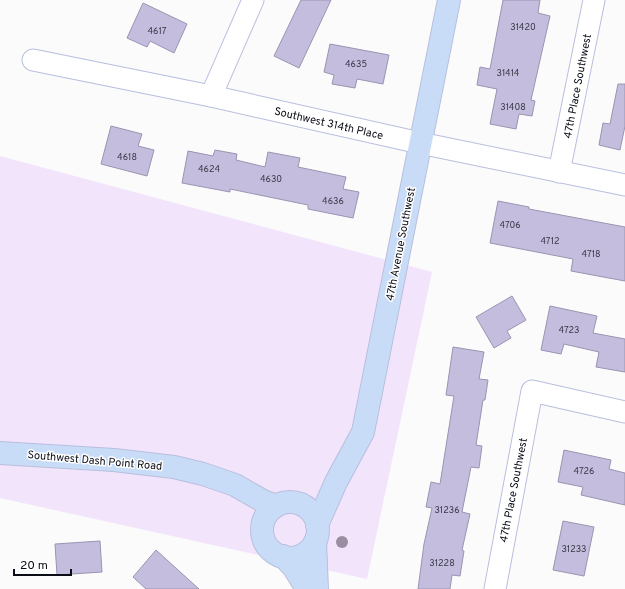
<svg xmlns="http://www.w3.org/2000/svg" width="625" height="589" font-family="Overpass,sans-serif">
<rect width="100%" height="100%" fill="#fbfbfb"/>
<path fill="#f2e4fb" d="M0,156l432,116 -65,307 -367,-81z"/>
<g fill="#c4bddd" stroke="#9a94b2">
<path d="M301,0h30l-32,68 -25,-12z"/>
<path d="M503,0h37l-2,13 12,3 -19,84 4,1 -3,15 -13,-2 -3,15 -26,-5 7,-35 -20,-4 3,-18 10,2z"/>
<path d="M143,3l44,21 -13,29 -24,-12 -3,6 -20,-9z"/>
<path d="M330,44l59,11 -6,29 -26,-5 -2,9 -23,-4 2,-9 -10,-3z"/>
<path d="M618,84h7v42l-5,24 -21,-5 4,-22 7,1z"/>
<path d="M111,126l31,8 -4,12 16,4 -7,26 -46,-12z"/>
<path d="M215,150l22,4 -1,6 29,7 3,-15 32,6 -2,9 48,10 -3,12 16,3 -6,26 -45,-9v-4l-78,-16v3l-48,-9 6,-32 25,5z"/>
<path d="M498,201l31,6v2l96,18v54l-54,-10 2,-12 -83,-16z"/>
<path d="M512,296l14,24 -19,11 4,7 -17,10 -18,-31z"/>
<path d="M550,306l47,10 -4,17 32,6v33l-29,-5 3,-15 -35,-8 -3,10 -20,-4z"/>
<path d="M453,347l31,5 -5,27 9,1 -3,20h-2l-7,45 6,1 -3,22 -8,-1 -9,45 8,2 -8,36 2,1 -4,25 -8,-1 -2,14h-32l6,-45 8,-36 -6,-1 5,-25 9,2 14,-88 -8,-1z"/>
<path d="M564,450l47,10 -2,9 16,4v32l-44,-10 2,-8 -25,-5z"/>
<path d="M563,521l31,6 -10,49 -31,-6z"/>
<path d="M100,541l2,31 -45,3 -2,-31z"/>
<path d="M156,550l43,39h-53l-13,-12z"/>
</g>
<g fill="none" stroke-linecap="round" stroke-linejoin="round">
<g stroke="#b8bfde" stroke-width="23">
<g id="minor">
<path d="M33,60l178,36 209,47 205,42"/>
<path d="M211,96l42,-96"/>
<path d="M559,172l35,-172"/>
<path d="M495,589l37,-198 93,21"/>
</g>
</g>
<g stroke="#b8bfde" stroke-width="24">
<g id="secondary">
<path d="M0,453l114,7 60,7 29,7 32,11 28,16 13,5"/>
<circle cx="290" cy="530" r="28"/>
<path d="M317,525l19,-43 27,-50 86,-432"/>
<path d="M315,542l2,47"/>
<path d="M283,556l11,12 13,21"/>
</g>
</g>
<use href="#minor" stroke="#fff" stroke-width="21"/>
<use href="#secondary" stroke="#c9dcf7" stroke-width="22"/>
</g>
<circle fill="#9b8ea2" cx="342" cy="542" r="6"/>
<g text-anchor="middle" stroke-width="3" stroke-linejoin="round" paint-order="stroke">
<g font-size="9" fill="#383848">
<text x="523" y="30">31420</text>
<text x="157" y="34">4617</text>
<text x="356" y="67">4635</text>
<text x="508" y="76">31414</text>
<text x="513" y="110">31408</text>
<text x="127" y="160">4618</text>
<text x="209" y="172">4624</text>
<text x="271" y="182">4630</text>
<text x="333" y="204">4636</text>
<text x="510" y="228">4706</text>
<text x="550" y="244">4712</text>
<text x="591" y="257">4718</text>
<text x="569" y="333">4723</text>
<text x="584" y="474">4726</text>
<text x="447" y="513">31236</text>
<text x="574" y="552">31233</text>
<text x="442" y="566">31228</text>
</g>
<g font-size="11" fill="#0a0c16" stroke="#fff">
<text transform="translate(577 86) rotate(-79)" y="4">47th Place Southwest</text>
<text transform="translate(329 123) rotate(13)" y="4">Southwest 314th Place</text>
<text transform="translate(400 244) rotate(-79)" y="4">47th Avenue Southwest</text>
<text transform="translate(95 460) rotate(5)" y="4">Southwest Dash Point Road</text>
<text transform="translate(513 490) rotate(-79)" y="4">47th Place Southwest</text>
</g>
</g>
<path d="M14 569v6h57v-6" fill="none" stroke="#0a0c16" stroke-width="2"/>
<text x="20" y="569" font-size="12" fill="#0a0c16" stroke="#ffffff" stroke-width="3" paint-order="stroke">20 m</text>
</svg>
